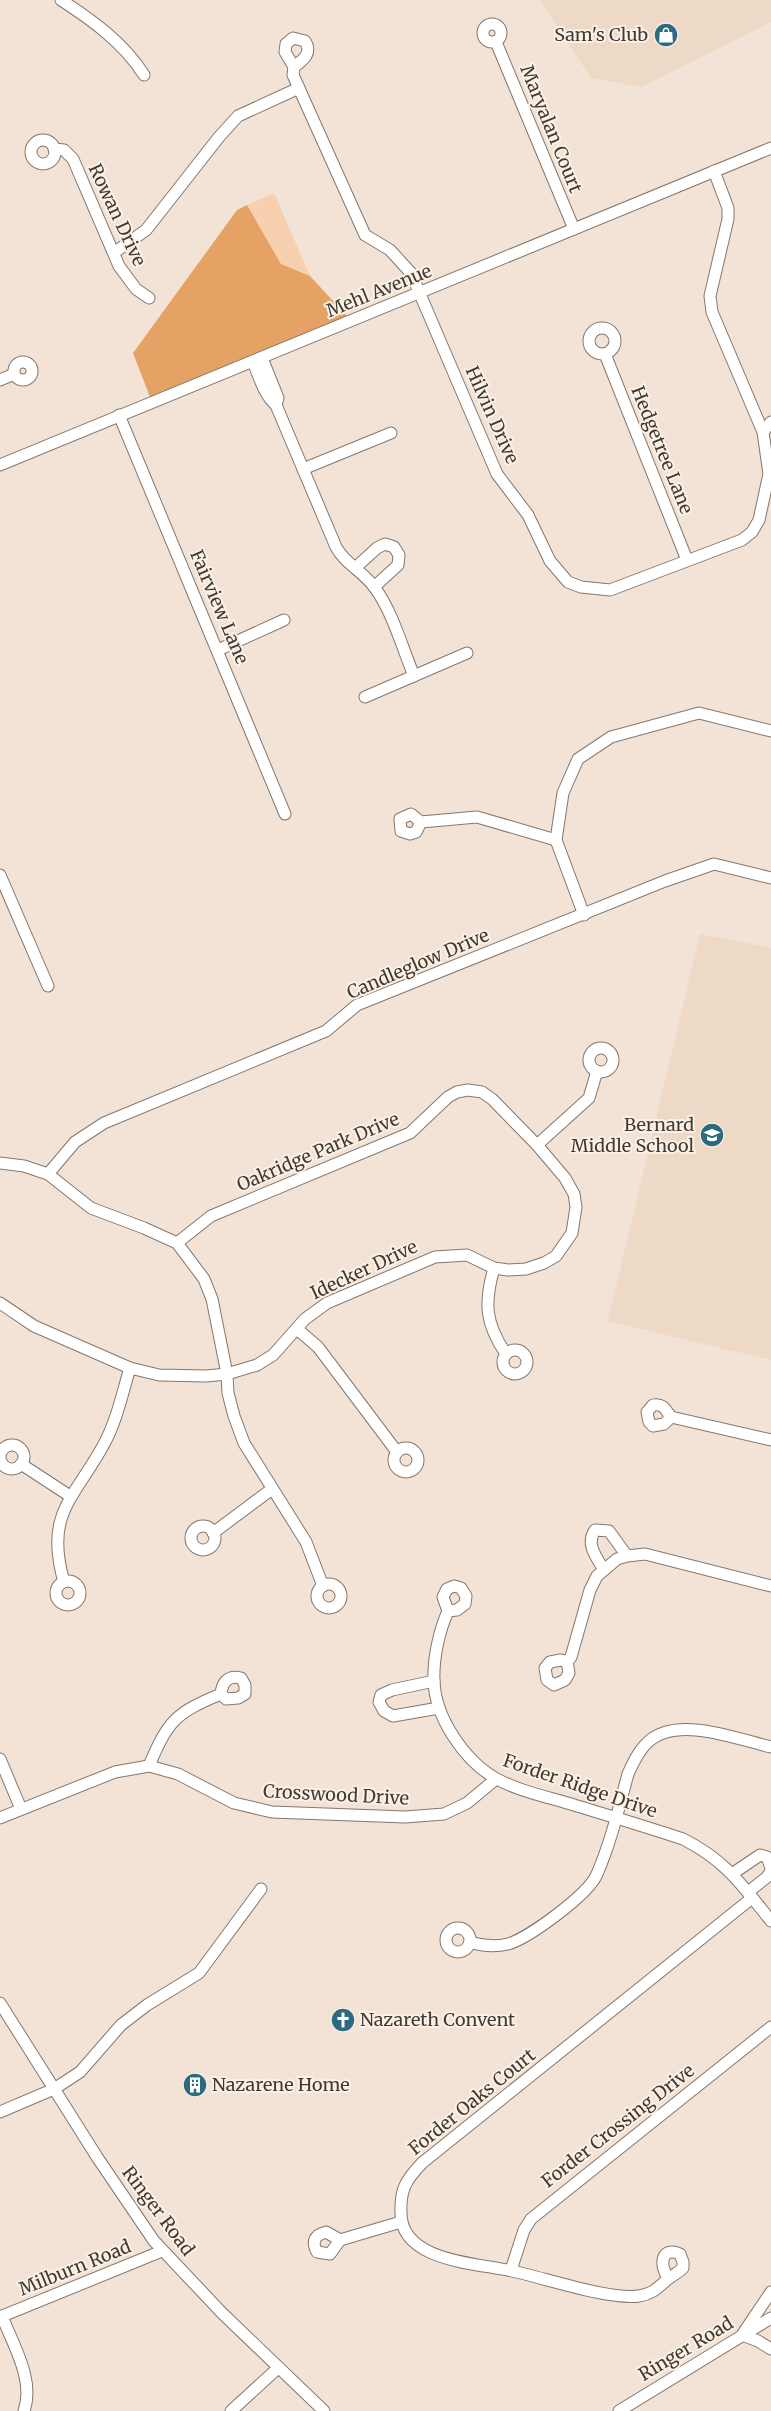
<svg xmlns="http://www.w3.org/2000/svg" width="771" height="2411" font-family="Merriweather,serif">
<rect width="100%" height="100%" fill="#f2e3d6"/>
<g fill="#eed8c6">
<path d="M540,0h231v22l-130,65 -50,-9z"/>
<path d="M700,934l71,14v412l-163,-39z"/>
</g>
<path fill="#f7d0af" d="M274,193l36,83 -29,-12 -34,-59z"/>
<path fill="#e6a264" d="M247,205l34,59 29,12 37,40 -197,81 -17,-44 104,-143z"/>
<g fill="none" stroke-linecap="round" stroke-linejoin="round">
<g stroke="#85776c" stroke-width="13">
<g id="minor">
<path d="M61,0c31,20 63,43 83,75"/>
<circle cx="492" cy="33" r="9"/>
<path d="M293,38l12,3c8,12 -2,19 -11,26l-9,-15 1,-8z"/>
<path d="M496,42l78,187"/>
<path d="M294,67l-1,8 72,160 25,15 21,23 86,201 31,41 22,46 18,21 13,5 29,3 132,-50 10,-8 7,-12 10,-46 -6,-42 -51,-120 -2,-16 18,-77v-11l-14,-37"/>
<circle cx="43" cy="152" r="12"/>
<path d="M54,149l10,1 9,9 46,107 17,23 13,9"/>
<path d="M115,252l31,-22 73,-93 19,-21 61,-28"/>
<circle cx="602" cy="341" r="13"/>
<path d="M605,354l82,206"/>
<path d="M262,358l16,40 -2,7"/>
<circle cx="23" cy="371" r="9"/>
<path d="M253,362c6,14 11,33 23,43l60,142c9,17 28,25 39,41 18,25 27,59 39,88"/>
<path d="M0,380l14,-6"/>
<path d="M119,415l166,399"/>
<path d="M763,432l8,-10"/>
<path d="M0,465l771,-317"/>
<path d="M303,469l88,-36"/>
<path d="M355,568l22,-20 8,-4 9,3 5,8 -1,10 -24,22"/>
<path d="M218,650l66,-30"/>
<path d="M365,697l102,-44"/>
<path d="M421,822l-5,10 -6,2 -9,-3 -1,-12 11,-5 10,8 56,-5 79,23"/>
<path d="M0,875l48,111"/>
<path d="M584,915l-28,-75 7,-47 15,-34 33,-22 88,-24 72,18"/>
<circle cx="601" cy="1060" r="12"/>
<path d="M537,1145l52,-47 8,-27"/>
<path d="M0,1163l24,3 24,8 43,34 53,20 33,15 27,36 8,20 15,75 1,19 6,23 10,27 62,99 17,44"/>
<path d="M48,1174l27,-32 29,-19 222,-92 31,-26 308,-124 49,-17 57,14"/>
<path d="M494,1268c-10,35 -9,55 12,86"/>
<path d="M0,1303l34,23 96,42 29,7 47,1 21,-2 30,-9 16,-10 32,-36 22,-16 108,-46 32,-2 27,13 14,2 18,-1 18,-6 12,-7 16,-23 4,-26 -2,-13 -9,-16 -28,-33 -45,-46 -10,-7 -14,-2 -11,2 -9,5 -38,36 -199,83 -34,27"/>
<path d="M297,1329l21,18 79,105"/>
<circle cx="515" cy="1362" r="12"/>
<path d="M671,1417l-7,7 -11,2 -4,-4 -2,-10 6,-7c10,-2 12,4 18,12l100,23"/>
<circle cx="12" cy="1457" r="12"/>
<circle cx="406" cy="1460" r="12"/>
<path d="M21,1464l49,32"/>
<circle cx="203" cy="1538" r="12"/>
<path d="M213,1533l59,-44"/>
<path d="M604,1570c-7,-12 -19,-26 -9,-40l14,1 18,25"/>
<circle cx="68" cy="1593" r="12"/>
<path d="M64,1582c-20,-69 11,-84 40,-138 13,-24 18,-50 26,-76"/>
<circle cx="329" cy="1596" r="12"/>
<path d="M448,1611l9,-1 8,-6 1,-8 -5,-8 -7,-2 -7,3 -4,8 5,14c-9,20 -15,48 -14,70 1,36 30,79 61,97 23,13 53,19 79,27 36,11 73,22 109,34 42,21 59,46 88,82"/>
<path d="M567,1662l-6,-2 -11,2 -5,6 2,12 7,5 11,-5 4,-7 -2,-11 4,-5 19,-67 7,-14 20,-17 10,-3 18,-2 126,32"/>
<path d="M434,1681l-42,9 -11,5 -2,7 5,9 9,5 46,-8"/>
<path d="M0,1759l21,50"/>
<path d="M149,1766c19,-45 26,-53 72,-72l5,5 12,-1 7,-4v-9l-4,-7c-13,-3 -19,4 -20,16"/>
<path d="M0,1818l115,-46 34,-6 29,8 56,29 38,9 133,5 39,-3 23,-11 29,-24"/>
<path d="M732,1874l28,-19 7,2 4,11"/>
<path d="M748,1892l19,-15 4,-6"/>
<circle cx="458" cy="1940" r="12"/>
<path d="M470,1942c12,4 25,5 38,2 21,-6 81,-50 89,-70 14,-32 22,-67 31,-100 5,-11 11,-24 20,-32 29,-27 89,-3 123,5"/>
<path d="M0,2003l97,154 57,84 68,72 102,98"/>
<path d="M0,2112l54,-23 26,-17 41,-47 26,-20 52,-32 62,-84"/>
<path d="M340,2240l-10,14 -13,-2c-6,-11 -2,-17 9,-20l14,8 61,-18"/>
<path d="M511,2270l13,-40 7,-11 240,-192"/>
<path d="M668,2278c-9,-13 -7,-32 12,-24l3,8v6c-5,5 -10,7 -15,11 -10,8 -15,15 -29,17 -31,4 -94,-18 -127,-25 -34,-8 -111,-9 -111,-58 -1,-24 5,-33 21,-50l330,-265"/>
<path d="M2,2316c11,29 33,64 22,95"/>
<path d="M0,2317l162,-66"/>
<path d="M744,2332l27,-40"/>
<path d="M742,2335l16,6 13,8"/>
<path d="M231,2411l47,-43"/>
<path d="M619,2411l152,-93"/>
</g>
</g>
<use href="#minor" stroke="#fff" stroke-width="11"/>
</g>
<defs>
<g id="shop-disc" transform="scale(1.25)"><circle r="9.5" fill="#2c6a80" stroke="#fdf1e6"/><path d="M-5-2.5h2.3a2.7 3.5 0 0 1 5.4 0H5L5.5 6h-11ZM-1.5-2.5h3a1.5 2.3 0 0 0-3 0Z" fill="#fff"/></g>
<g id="school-disc" transform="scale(1.25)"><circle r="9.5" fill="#2c6a80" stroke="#fdf1e6"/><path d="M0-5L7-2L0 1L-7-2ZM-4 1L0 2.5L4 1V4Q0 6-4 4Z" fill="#fff"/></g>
<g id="church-disc" transform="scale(1.25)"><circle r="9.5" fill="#2c6a80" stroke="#fdf1e6"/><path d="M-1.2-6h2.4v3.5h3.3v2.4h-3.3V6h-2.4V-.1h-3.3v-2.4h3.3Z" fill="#fff"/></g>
<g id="building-disc" transform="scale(1.25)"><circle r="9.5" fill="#2c6a80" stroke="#fdf1e6"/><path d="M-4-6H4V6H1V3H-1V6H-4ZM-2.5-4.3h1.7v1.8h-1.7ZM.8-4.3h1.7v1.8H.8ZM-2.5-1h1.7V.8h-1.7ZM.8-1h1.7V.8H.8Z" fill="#fff"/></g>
</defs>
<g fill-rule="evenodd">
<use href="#shop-disc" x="666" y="35"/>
<use href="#school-disc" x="712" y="1135"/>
<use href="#church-disc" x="343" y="2020"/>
<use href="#building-disc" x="195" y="2085"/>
</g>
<g text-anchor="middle" stroke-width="4" stroke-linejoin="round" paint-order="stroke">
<g font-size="18" fill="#403a35" stroke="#fdf1e6" text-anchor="end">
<text x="648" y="41">Sam's Club</text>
<text x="694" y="1131">Bernard<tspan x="694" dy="21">Middle School</tspan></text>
<text x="360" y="2026" text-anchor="start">Nazareth Convent</text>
<text x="212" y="2091" text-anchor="start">Nazarene Home</text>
</g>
<g font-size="18" fill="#403a35" stroke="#fdf1e6">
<text transform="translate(551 129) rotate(68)" y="6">Maryalan Court</text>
<text transform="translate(117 215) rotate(65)" y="6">Rowan Drive</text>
<text transform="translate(379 291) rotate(-22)" y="6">Mehl Avenue</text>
<text transform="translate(492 415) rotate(66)" y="6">Hilvin Drive</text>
<text transform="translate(662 450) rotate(68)" y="6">Hedgetree Lane</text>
<text transform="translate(219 607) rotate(67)" y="6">Fairview Lane</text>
<text transform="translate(418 964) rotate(-23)" y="6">Candleglow Drive</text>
<text transform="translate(318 1152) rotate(-23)" y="6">Oakridge Park Drive</text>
<text transform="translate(364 1270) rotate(-25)" y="6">Idecker Drive</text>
<text transform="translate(580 1786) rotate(19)" y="6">Forder Ridge Drive</text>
<text transform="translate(336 1795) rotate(3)" y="6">Crosswood Drive</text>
<text transform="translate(472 2102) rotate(-39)" y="6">Forder Oaks Court</text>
<text transform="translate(618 2126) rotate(-38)" y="6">Forder Crossing Drive</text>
<text transform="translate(158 2211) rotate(53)" y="6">Ringer Road</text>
<text transform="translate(75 2268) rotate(-22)" y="6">Milburn Road</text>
<text transform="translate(686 2349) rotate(-31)" y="6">Ringer Road</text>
</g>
</g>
</svg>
